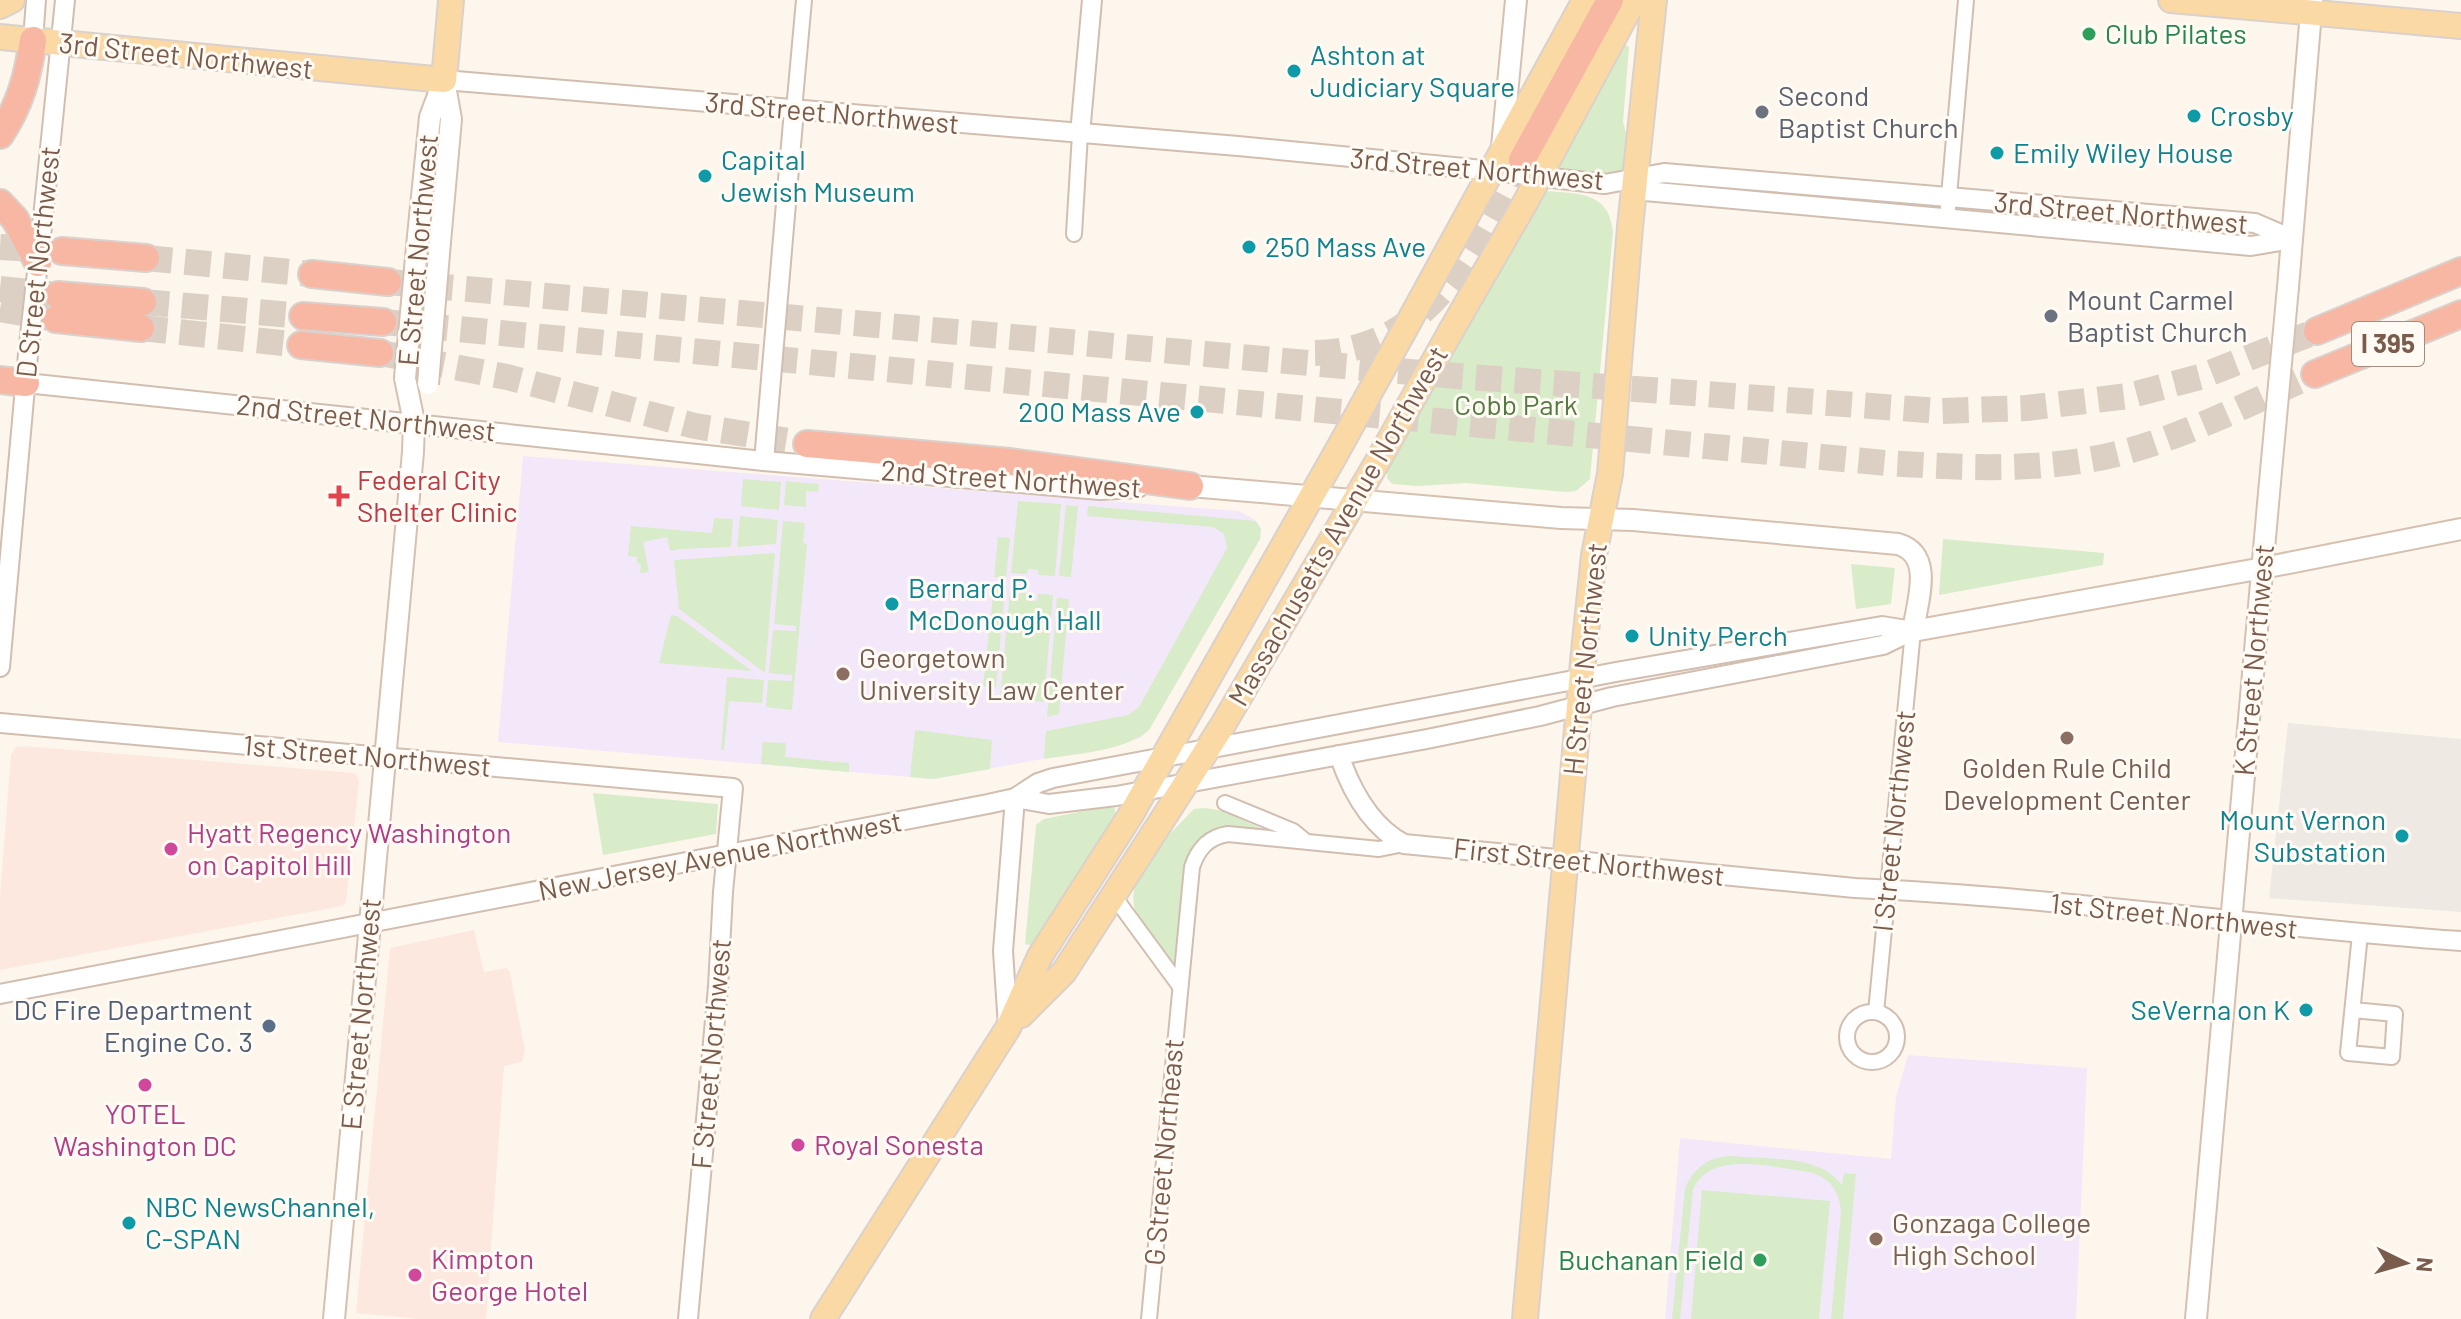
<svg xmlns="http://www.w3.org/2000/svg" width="2461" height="1319" font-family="Barlow,sans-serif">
<rect width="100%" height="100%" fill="#fdf6ec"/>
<g fill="#fde8e0">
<path d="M23,746l332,27 4,8 -13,121 -4,4 -342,64v-74l11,-141 5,-8z"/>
<path d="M474,930l10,42 22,-4 4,4 15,79 -3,11 -18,4 -18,253h-66l-64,-6 34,-365z"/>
</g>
<path fill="#efe9e4" d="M2288,723l173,16v173l-192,-14z"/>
<g fill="#f3e8fa">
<path d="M523,456l715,55 16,8 7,10 -1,10 -111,191 -9,8 -21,7 -186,34 -435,-37z"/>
<path d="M1908,1055l179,13 -11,251h-411l15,-181 211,21 5,-62z"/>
</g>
<g fill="#d8ecc9">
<path d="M1624,44l5,3 -6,75 5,19 -3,31 -10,4 -54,-5 -4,-4z"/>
<path d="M1548,191c32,3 61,1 65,41l-23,247 -14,12 -10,1 -100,-9 -48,3 -26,-2 -5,-6v-9l152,-273z"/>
<path d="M743,479l38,3 -2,28 -38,-4z"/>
<path d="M786,481l33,3 -1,8 -12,-1v16l-22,-2z"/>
<path d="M1018,501l43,3 -6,72 -17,-1v-5l-10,-1 -1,5 -16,-1z"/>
<path d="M1066,505l12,1 -7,71 -12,-1z"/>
<path d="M1088,506l168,15 5,8 -1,10 -111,191c-23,21 -75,24 -105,29l2,-28 82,-16 11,-8 88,-159 -3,-14 -11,-7 -126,-11z"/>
<path d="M740,516l38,4 -2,24 -39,3z"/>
<path d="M714,518l19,1 -2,28 -51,2 -10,2 -3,-14 -24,5 6,30 -9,1 1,-9 -4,-1v-6l-9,-1 3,-30 81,7z"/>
<path d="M783,521l22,2 -2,20 4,1 -15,166 -26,-3 2,-27 24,1v-6l-23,-2 4,-43 23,1v-5l-22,-2z"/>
<path d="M998,537l12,1 -4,40 -12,-1z"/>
<path d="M1943,539l161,14 -1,12 -164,30z"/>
<path d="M775,553l-10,120 -86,-64 -5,-49z"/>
<path d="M1851,564l44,4 -4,36 -35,5z"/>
<path d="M994,587l11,2 -9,98 -13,-1z"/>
<path d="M1010,591l16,2v7l11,1 1,-7 15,1 -9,107 -44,-4z"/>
<path d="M1057,598l12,1 -10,115 -12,3z"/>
<path d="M671,615l6,1 75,55 -93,-8z"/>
<path d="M727,677l37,3 -2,23 -33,-2 -5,49h-3z"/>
<path d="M915,730l77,10 -2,29 -57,10 -23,-2z"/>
<path d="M763,742l23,1 -1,14 64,6v9l-88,-8z"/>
<path d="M593,793l125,11 -2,30 -113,21z"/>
<path d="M1109,806l6,2v9l-80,125 -5,3 -5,-1 11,-119 8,-6z"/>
<path d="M1205,808l18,3 46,21 -67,6 -13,16 -13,112h-2l-39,-56c-10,-39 30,-70 54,-96l5,-5z"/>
<path d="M1733,1156c36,4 86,-2 109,29l2,-12 12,1 -13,145h-12l10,-107c-1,-21 -12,-35 -32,-40 -35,-4 -99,-23 -116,18l-13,129h-8l13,-131c9,-21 25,-32 48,-32z"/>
<path d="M1702,1190l128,11 -11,118h-128z"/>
</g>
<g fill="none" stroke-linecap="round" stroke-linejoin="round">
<g stroke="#dcd0c4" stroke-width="26" stroke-dasharray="26 13" stroke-linecap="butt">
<path d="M0,247l51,3"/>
<path d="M146,258l166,16"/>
<path d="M388,282l1068,94 484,35 87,-3 101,-12 72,-19 117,-46"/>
<path d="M0,289l58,6"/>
<path d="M143,302l160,14"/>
<path d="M0,309l56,10"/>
<path d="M383,322l1503,141c67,4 134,8 201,-3 77,-12 157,-55 228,-86"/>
<path d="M141,328l160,17"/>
<path d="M380,353l127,24 188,49 112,18"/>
<path d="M1315,353c116,-2 160,-106 207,-193"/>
</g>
<g stroke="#d1beb0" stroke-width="18">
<g id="minor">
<path d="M794,110l10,-110"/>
<path d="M1947,219l19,-219"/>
<path d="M1074,234l6,-100"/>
<path d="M1225,803l68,28 11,9"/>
<path d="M1113,895l66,90"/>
<path d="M2353,1010l42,4 -3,43 -44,-4 12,-119"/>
<path d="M1876,1012l37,-381"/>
<circle cx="1872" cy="1037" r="25"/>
<path d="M1149,1319l43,-452c6,-18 16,-30 36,-33l151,15 25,-5"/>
</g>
</g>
<g stroke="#d1beb0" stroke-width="22">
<g id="tertiary">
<path d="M33,40l3,-40"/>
<path d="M444,80l794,66 226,22 141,16 59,-11 591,50 37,16"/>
<path d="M1080,134l12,-134"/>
<path d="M1634,190l617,56 41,-7"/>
<path d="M44,208l21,-208"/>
<path d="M26,383l738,78 336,29 38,-2"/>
<path d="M764,461l30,-351"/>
<path d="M0,667l28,-313"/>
<path d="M0,723l733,65 -10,104 -5,95 -30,332"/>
<path d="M1339,755c12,35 31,71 65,89l451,44c203,9 403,39 606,53"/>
<path d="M1015,798l34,6 67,-8 311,-57 113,-23 72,-19 271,-52 29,-14"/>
<path d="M0,994l988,-190 27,-6 23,-15 15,-5 563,-106 266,-46 31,5"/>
<path d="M1008,1026l-5,-75 12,-153"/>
</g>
</g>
<g stroke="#d6c0b0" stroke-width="24">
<g id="secondary">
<path d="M1502,147l14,-147"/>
<path d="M418,236l12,-119 14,-37"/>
<path d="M440,242l11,-123 -7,-39"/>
<path d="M2288,287l24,-287"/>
<path d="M1190,486l371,32 72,2 265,24c37,11 19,58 15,87l350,-63 198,-39"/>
<path d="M334,1319l79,-867 1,-30 -9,-44"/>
<path d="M2196,1319l72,-815"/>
</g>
</g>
<g stroke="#dad1cd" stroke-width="28">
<g id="primary">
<path d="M2171,0l290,26"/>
<path d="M0,6l12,-6"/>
<path d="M0,37l444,43 7,-80"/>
<path d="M1406,327l179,-327"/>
<path d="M1452,329l73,-126 109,-203"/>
<path d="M1021,1015l43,-43 122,-189 38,-60 155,-264"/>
<path d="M823,1319l185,-291 32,-72 90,-140 205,-361"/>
<path d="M1525,1319l58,-658 11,-106 16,-81 20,-247 24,-227"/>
</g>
</g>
<g stroke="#dad1cd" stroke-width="30">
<g id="motorway">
<path d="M0,135c20,-30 28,-59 33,-95"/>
<path d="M1522,160l88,-160"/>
<path d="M0,203l15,16"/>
<path d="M62,251l84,7"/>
<path d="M312,274l76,8"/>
<path d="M58,295l85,7"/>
<path d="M303,316l80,6"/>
<path d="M56,319l85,9"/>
<path d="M2317,331l144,-60"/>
<path d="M301,345l79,8"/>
<path d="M2315,374l146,-60"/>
<path d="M0,380l26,3"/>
<path d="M807,444l203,18 180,24"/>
</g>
</g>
<use href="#minor" stroke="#fff" stroke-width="14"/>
<use href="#tertiary" stroke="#fff" stroke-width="18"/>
<use href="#secondary" stroke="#fff" stroke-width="20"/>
<use href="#primary" stroke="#fbd9a5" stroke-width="24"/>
<use href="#motorway" stroke="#f7b7a3" stroke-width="26"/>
<g stroke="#d1beb0" stroke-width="22" stroke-linecap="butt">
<path id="tertiary-bridge" d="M28,354l16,-146"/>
</g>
<g stroke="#d6c0b0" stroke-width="24" stroke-linecap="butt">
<g id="secondary-bridge">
<path d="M405,378l13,-142"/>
<path d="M428,384l12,-142"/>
<path d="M2268,504l20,-217"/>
</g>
</g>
<g stroke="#dad1cd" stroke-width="28" stroke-linecap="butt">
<g id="primary-bridge">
<path d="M1335,455l71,-128"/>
<path d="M1379,459l73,-130"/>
</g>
</g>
<g stroke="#dad1cd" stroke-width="30" stroke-linecap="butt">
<path id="motorway-bridge" d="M15,219l23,44"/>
</g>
<use href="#tertiary-bridge" stroke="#fff" stroke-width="18"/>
<use href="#secondary-bridge" stroke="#fff" stroke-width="20"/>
<use href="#primary-bridge" stroke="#fbd9a5" stroke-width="24"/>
<use href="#motorway-bridge" stroke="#f7b7a3" stroke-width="26"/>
</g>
<g fill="#2e9e5b" stroke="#fffaf3" stroke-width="3">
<circle cx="2089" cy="34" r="8"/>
<circle cx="1760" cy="1260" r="8"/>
</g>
<g fill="#0f9aa8" stroke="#fffaf3" stroke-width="3">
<circle cx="1294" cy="71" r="8"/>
<circle cx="2194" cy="116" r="8"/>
<circle cx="1997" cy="153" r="8"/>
<circle cx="705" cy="176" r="8"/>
<circle cx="1249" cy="247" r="8"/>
<circle cx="1197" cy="412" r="8"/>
<circle cx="892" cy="604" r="8"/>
<circle cx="1632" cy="636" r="8"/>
<circle cx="2402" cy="836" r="8"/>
<circle cx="2306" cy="1010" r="8"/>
<circle cx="129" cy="1223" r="8"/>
</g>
<g fill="#6b7280" stroke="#fffaf3" stroke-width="3">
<circle cx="1762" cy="112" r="8"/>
<circle cx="2051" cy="316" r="8"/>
</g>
<path fill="#e0444e" stroke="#fffaf3" stroke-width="3" d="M335 484h8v8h8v8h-8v8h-8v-8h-8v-8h8z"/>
<g fill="#8d6e63" stroke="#fffaf3" stroke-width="3">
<circle cx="843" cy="674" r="8"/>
<circle cx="2067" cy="738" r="8"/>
<circle cx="1876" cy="1239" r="8"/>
</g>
<g fill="#d1479c" stroke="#fffaf3" stroke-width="3">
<circle cx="171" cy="849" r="8"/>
<circle cx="145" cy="1085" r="8"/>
<circle cx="798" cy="1145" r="8"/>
<circle cx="415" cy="1275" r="8"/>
</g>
<circle fill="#5c6f8a" stroke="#fffaf3" stroke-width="3" cx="269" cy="1026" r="8"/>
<g text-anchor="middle" stroke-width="6" stroke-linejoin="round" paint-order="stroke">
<rect fill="#fffaf3" stroke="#a28b7f" stroke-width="2" x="2352" y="322" width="72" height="44" rx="6"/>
<g font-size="26" font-weight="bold" fill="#7a5c4d">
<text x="2388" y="353">I 395</text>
</g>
<g font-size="28" fill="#27864d" stroke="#fffaf3" text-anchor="start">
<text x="2105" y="44">Club Pilates</text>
<text x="1744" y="1270" text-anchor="end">Buchanan Field</text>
</g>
<g font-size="28" fill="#0d838f" stroke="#fffaf3" text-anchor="start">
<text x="1310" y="65">Ashton at<tspan x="1310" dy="32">Judiciary Square</tspan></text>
<text x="2210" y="126">Crosby</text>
<text x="2013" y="163">Emily Wiley House</text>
<text x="721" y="170">Capital<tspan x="721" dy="32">Jewish Museum</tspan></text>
<text x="1265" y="257">250 Mass Ave</text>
<text x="1181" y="422" text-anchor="end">200 Mass Ave</text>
<text x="908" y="598">Bernard P.<tspan x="908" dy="32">McDonough Hall</tspan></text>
<text x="1648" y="646">Unity Perch</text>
<text x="2386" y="830" text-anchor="end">Mount Vernon<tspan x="2386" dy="32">Substation</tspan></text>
<text x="2290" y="1020" text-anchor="end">SeVerna on K</text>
<text x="145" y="1217">NBC NewsChannel,<tspan x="145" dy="32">C-SPAN</tspan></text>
</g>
<g font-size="28" fill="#7a5c4d" stroke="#fffaf3">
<text transform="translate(186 56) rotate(6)" y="10">3rd Street Northwest</text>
<text transform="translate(832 113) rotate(5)" y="10">3rd Street Northwest</text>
<text transform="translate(1477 169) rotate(5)" y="10">3rd Street Northwest</text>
<text transform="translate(2121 213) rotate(5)" y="10">3rd Street Northwest</text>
<text transform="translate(418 250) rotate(-85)" y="10">E Street Northwest</text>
<text transform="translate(38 262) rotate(-84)" y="10">D Street Northwest</text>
<text transform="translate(366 418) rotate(6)" y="10">2nd Street Northwest</text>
<text transform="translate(1011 479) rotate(4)" y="10">2nd Street Northwest</text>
<text transform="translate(1338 526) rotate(-60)" y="10">Massachusetts Avenue Northwest</text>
<text transform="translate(1585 659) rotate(-84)" y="10">H Street Northwest</text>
<text transform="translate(2254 660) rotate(-85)" y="10">K Street Northwest</text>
<text transform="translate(367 756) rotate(5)" y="10">1st Street Northwest</text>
<text transform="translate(1894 821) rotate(-84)" y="10">I Street Northwest</text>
<text transform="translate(720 856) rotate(-11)" y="10">New Jersey Avenue Northwest</text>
<text transform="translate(1589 862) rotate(6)" y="10">First Street Northwest</text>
<text transform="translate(2174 916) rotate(6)" y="10">1st Street Northwest</text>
<text transform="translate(361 1014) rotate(-85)" y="10">E Street Northwest</text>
<text transform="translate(711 1054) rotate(-85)" y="10">F Street Northwest</text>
<text transform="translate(1164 1152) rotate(-85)" y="10">G Street Northeast</text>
</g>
<g font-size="28" fill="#5b616d" stroke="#fffaf3" text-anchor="start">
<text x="1778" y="106">Second<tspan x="1778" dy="32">Baptist Church</tspan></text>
<text x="2067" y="310">Mount Carmel<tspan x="2067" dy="32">Baptist Church</tspan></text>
</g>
<g font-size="28" fill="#537a41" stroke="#fffaf3">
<text x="1516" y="415">Cobb Park</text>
</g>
<g font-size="28" fill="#be3a42" stroke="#fffaf3" text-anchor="start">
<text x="357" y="490">Federal City<tspan x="357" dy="32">Shelter Clinic</tspan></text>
</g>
<g font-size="28" fill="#785e54" stroke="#fffaf3" text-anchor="start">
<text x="859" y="668">Georgetown<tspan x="859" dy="32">University Law Center</tspan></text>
<text x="2067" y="778" text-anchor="middle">Golden Rule Child<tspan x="2067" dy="32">Development Center</tspan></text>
<text x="1892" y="1233">Gonzaga College<tspan x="1892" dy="32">High School</tspan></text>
</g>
<g font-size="28" fill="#b23c85" stroke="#fffaf3" text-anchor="start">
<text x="187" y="843">Hyatt Regency Washington<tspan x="187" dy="32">on Capitol Hill</tspan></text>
<text x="145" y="1124" text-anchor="middle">YOTEL<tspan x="145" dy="32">Washington DC</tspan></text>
<text x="814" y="1155">Royal Sonesta</text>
<text x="431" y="1269">Kimpton<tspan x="431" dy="32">George Hotel</tspan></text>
</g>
<g font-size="28" fill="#4e5e75" stroke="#fffaf3" text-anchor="end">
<text x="253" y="1020">DC Fire Department<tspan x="253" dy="32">Engine Co. 3</tspan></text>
</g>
</g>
<g transform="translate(2405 1263) rotate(95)" stroke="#fffaf3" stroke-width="6" paint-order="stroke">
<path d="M0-6L14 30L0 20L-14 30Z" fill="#7a5c4d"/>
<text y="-12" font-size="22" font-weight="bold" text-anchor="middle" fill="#7a5c4d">N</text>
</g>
</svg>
